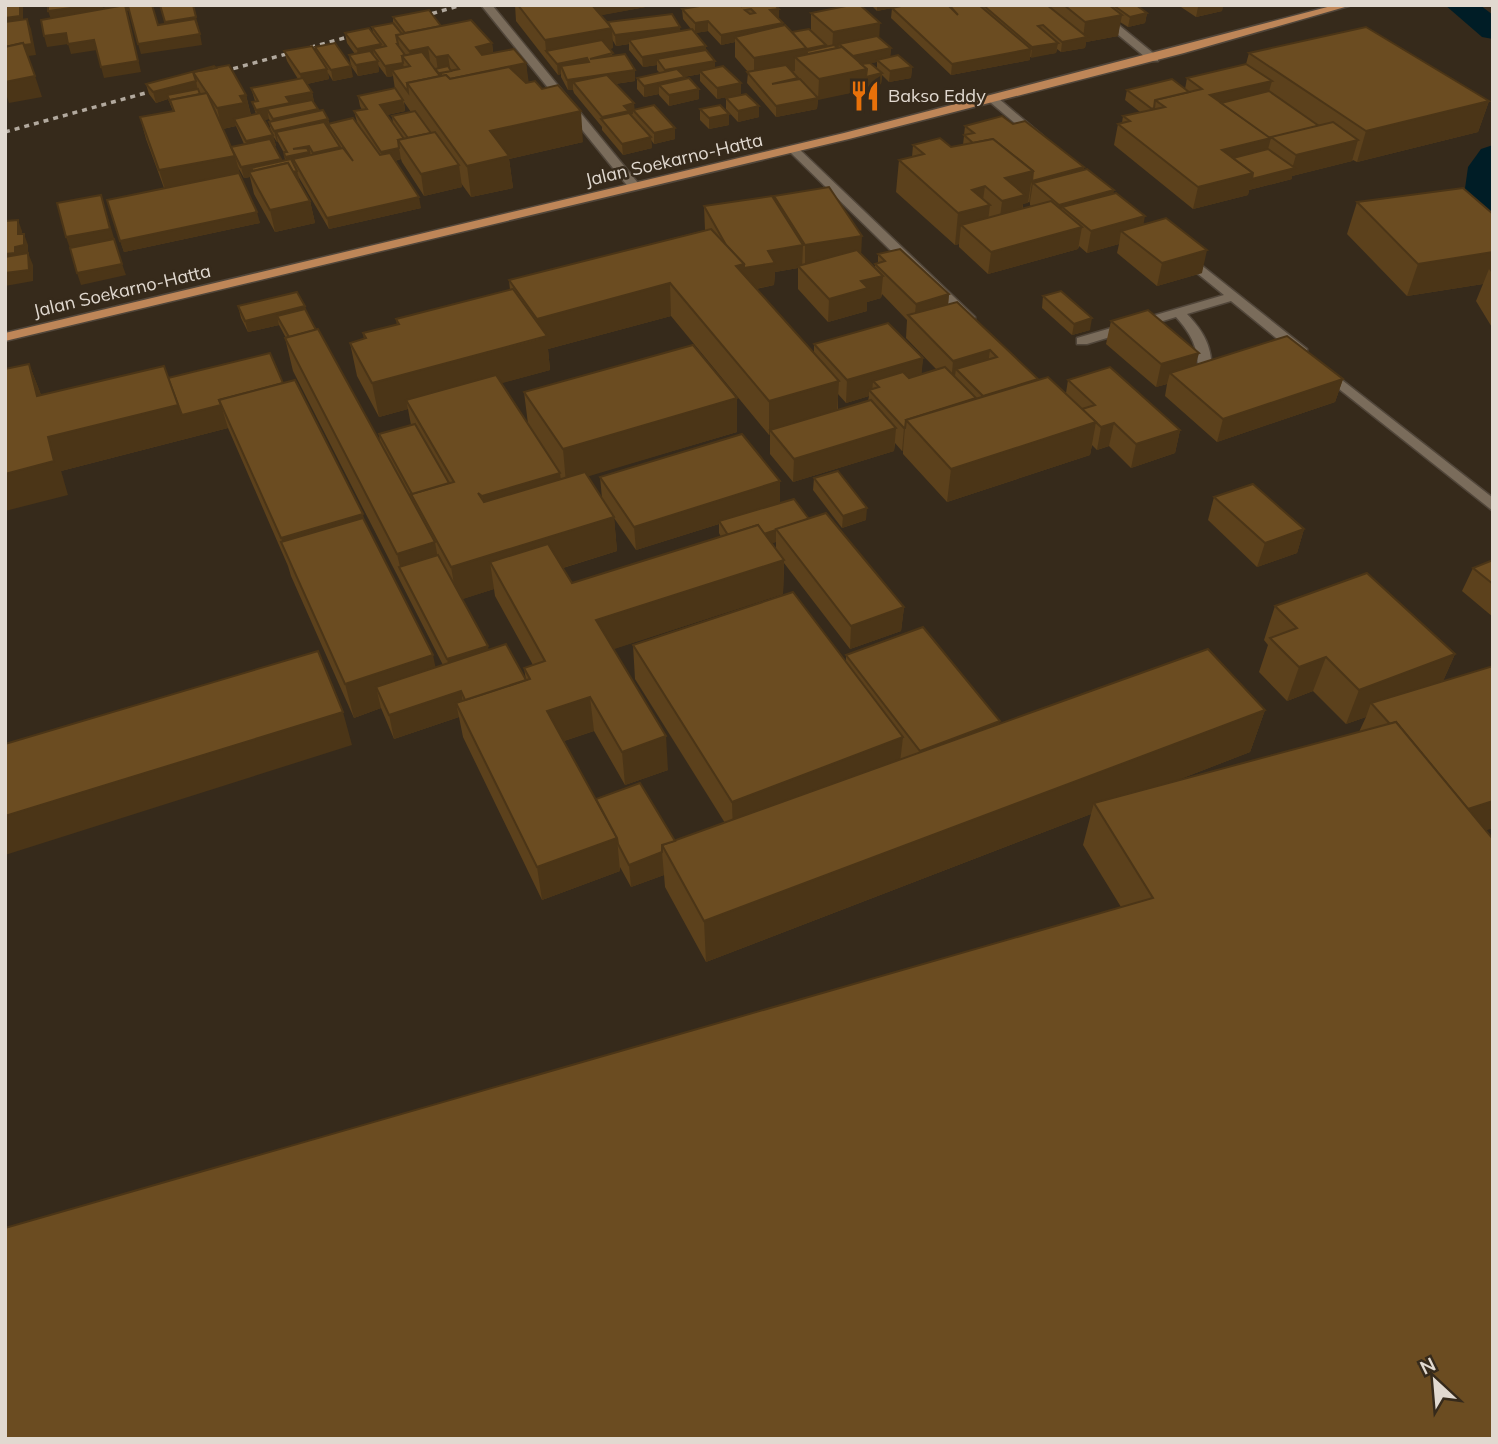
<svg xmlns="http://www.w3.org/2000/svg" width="1498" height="1444" font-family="Mulish,sans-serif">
<rect width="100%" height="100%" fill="#362a1b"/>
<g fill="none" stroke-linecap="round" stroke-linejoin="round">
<g fill="#001d26" fill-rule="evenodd">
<path d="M1445,5h35l13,10v24l-11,-2z"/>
<path d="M1493,145v106l-13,-3 -20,-24 8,-57 13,-18z"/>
</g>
<g stroke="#51463a" stroke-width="3">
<g id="minor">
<path d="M481,5h11l146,178v6h-8z"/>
<path d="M1082,5h12l64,52v4h-8z"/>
<path d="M990,98h8l45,38v4h-8l-45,-38z"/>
<path d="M790,148h8l177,169v6h-10l-175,-171z"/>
<path d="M1186,253l121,96v6h-10l-66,-54 -44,13c18,19 25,33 25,59l-13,8h-10l-2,-3 11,-7c0,-24 -6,-36 -22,-54l-89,27h-10v-6l147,-43 -43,-35 -1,-3z"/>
<path d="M1324,366l169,132v13l-174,-138v-6z"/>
</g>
</g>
<g stroke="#51463a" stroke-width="3">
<path id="major" d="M1335,5h17l-168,48 -335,86 -844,202v-8l839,-200z"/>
</g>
<use href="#minor" fill="#7a6c5b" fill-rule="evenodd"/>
<use href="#major" fill="#be8658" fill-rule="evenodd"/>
<g stroke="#b2a99e" stroke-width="3.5" stroke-dasharray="5 5" stroke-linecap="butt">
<path d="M413,19l49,-14"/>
<path d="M214,74l152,-42"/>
<path d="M5,132l162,-45"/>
</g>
</g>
<g fill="#5c411c" fill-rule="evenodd">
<path d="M515,5h136v1l-50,9 7,9 72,3v4l11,-2 -8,-10 -1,-10 93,-4 3,14 5,6 9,7 19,-1v-18l68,25 12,10 -1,9 22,10 -1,11 -22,4 -7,-7 -1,9 -15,4 -1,2 -47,9 -1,10 -41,8 -29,-34 1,-11 -13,-15v-15l-14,3 -13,-14 -13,2 20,35 26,26 -24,5 -17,-18v-7l-16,3 1,2 14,10v10l-30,7 -10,-11v-1l-15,3 -7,-8v-11l23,-5 -3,-3v-5l-14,2 -14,-17v-6l-13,2 -4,-7 1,9 -4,1 4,7 22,14v11l-20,3 19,25 41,19v11l-21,5 -3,-4 1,8 -29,7 -21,-25v-3l-28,-34 -1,-3h-5l-7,-13v-3l-3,1 -42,-54zM877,62v7l-7,-6z"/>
<path d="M871,5h265l11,8 -2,10 -17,4 -8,-5 -2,14 -32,6 -1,6 -24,4 -4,-3 -1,4 -26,4v3l-79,15 -60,-57 1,-10 -15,3z"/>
<path d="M1178,5h45l-1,6 -26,6z"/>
<path d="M393,17l48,9 51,17 1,10 33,10 2,20 55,59 -74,17 4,29 -42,9 -10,-14 1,4 -38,9 -22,-34 -1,-3 -6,2 26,47 -92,21 -31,-53 1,6 11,19 5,22 -40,9 -21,-38 -4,-17 -6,1 -6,-11 2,8 20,48 -136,29 -17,-52 57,-12 -18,-49 -6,-22 33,-6 -5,-12 -12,4 -7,-9 -3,-10 68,-18 32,29 5,20 5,-1 -4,-12 3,-1 -4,-13 47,-9 -11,-18 -3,-10 32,1 -1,-5 38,30 -20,4 -5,-8 1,6 -22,5 5,8 2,10 -1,1 5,8 10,8 1,4 35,11 -7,-12 -3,-11 8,-1 -2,-4 -2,-10 37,-7 -2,-13 -6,1 -9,-12 1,7 -21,4 -7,-10 -2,-11 6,-1 -8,-11 -2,-10h28l-1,-6 21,-4zM404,102l7,10 -19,4 1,7 -6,-8 18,-4zM269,119l1,2 -1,1 2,10 -7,-12zM236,126l8,18 -13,3 -8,-18zM273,136l4,6h1l6,11 1,7 -3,1 -7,-15h1z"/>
<path d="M1249,53l240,48 -11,31 -121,30 -4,-2 -1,1 -60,15v3l-43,11 -1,5 -55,14 -79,-64 4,-21 4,-1 1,-7 17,-4 -15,-12 2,-10 58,-1 2,-11 59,-14z"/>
<path d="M726,98l33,8v11l-21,5 -12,-13z"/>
<path d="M700,109l29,16 -20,4 -9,-9z"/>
<path d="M1013,124l71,43v3l30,20 -1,3 31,31 58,49 -45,13 -40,-33 2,-9 -32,9 -8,-7 -1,3 -90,25 -29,-27v-3l-4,1 -59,-53 3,-32 13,-3 1,-12 38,2 12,-2 2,-19zM1029,202h1v3l1,1 -8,3v-5z"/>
<path d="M774,196l87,58 14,14v-4l3,-1v-9l71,40 -1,10 90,75 28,14 2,-13 112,50 -5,23 -44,15 -22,-22 -12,4 -5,-5 -2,10 -143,47 -44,-48v-3h-1l-7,-8 -1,8 -101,31 -23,-28v-20l-1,1 -98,-119 -123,33 2,21 -49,13 27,41 -4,-32 213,40 -150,44 15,22 -2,-21 180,26 29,16 95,88 -3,24 -51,18 -66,-86 -1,31 -170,55 55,121 -43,15 -31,-54 -30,10 32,58 79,42 50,-18 -90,-144 -2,-34 213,17v-7l153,69 266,-14 -15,42 -75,29 184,-49 7,-15 -20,7 -33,-33 -26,10 -28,-29 9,-27 -4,-5 11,-34 180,48 -12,27 50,-15v162l-372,79 -38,-62 8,-31 -385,148 -41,-75 -1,-12 -33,12 -11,-20v4l-78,29 -79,-163 -4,-20 -65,22 -13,-31 -27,10 -63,-142 -3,-10 -60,-138 -167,43 7,24 -39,-131 12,31 127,-17 115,5 81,137 71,147 8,-2 -150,-294 -8,-33h1l-7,-13 -31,7 -7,-14 -3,-12h67l1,5 74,132 -1,-9 32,-9 -3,-16 -29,8 -22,-41 -7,-33 14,-4 -1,-6 34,-8 -1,-6 114,-29 -1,-10 196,-50 -1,-24 70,-6zM798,268v21l30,33 39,-11v-9l14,-4 1,-4 25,26 -1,18 31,32 -16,4 2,-16 -109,-14v9l-58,-64 18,-4 1,-13zM838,394l8,9 23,-7 -1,5 -30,9zM614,518l22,32 83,-26v9l2,4 -149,46 -9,-15 54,-17zM776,542v8l-5,-7zM494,589l1,7 38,69 -9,3 2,12 -38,-30 -26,-51z"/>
<path d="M1357,202l136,12v115l-17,-28 7,-17 -76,12 -60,-62z"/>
<path d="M1043,296l47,34 -18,5 -30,-27z"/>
<path d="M1111,321l85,44 147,14 -8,23 -118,40 -52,-46 2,-12 -11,3 -50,-43z"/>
<path d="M814,478l52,42 -24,8 -29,-38z"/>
<path d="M1214,497l90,32 -7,24 -40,14 -49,-47z"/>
<path d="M1493,560v57l-31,-26 11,-23z"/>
</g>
<g fill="#4b3517">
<path d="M20,5h3v21l-18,2v-10z"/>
<path d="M94,5h9l1,10 -52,7 -4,-11z"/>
<path d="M104,5h24l1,6h-2l14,61 -37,6 -3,-11 5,-53z"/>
<path d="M591,5h60v1l-59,11z"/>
<path d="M877,5h30l-30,6z"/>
<path d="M1204,5h19l-1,6 -26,6 2,-10z"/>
<path d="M779,9v10l-9,-9z"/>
<path d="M1147,13l-2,10 -17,4 2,-10z"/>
<path d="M1122,15l-4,21 -32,6 -1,6 -24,4 1,-10 21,-4 2,-16z"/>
<path d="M196,17l3,11 -31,4 -3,-10z"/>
<path d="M27,19l4,10 5,26 -31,4z"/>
<path d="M708,21v10l-13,2v-10z"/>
<path d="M783,23l-1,11 -47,3v5l-14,3v-10z"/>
<path d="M880,23l-1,20 -40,1 -1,8 -6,1 1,-21z"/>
<path d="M680,27l1,10 -52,3v4l-13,2 -1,-11z"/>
<path d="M612,28l1,20 -60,12 -7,-9 1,10 -2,-21z"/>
<path d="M66,33l28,7 3,10 -26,4 -3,-10 -21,3 -3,-11z"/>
<path d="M200,34l2,11 -61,9 -3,-10z"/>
<path d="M492,43l2,21 -15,3 -3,-20z"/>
<path d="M1058,43l-2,10 -25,5 1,-11z"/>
<path d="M381,44l2,10 -10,-5 1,7 -16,3 -1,-10z"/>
<path d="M826,45v10l-19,13 -12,-11v14l-41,8v-21z"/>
<path d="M706,46v11l-49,2v6l-14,2 -1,-10z"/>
<path d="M428,47l3,21 -19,4 -3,-21z"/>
<path d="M891,48l-1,11 -13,1v2l-25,5 1,-11z"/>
<path d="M1031,49l-1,11 -79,15 1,-11z"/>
<path d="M448,55l3,20 -11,-2 -1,5 -3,-21z"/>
<path d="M587,58l1,11 -27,-3v8l-3,1 -1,-11z"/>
<path d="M378,61l1,11 -21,4 -2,-11z"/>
<path d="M715,61v11l-15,-1v3l-34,6 -1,-10z"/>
<path d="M403,63l2,10 -13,-3 1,6 -6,1 -2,-11z"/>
<path d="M526,63l3,21 -27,-15z"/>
<path d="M351,66l2,11 -20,4 -2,-11z"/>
<path d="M912,67l-1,11 -22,4 1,-11z"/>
<path d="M327,69l2,10 -27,6 -2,-11z"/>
<path d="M867,69l15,4 -1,11 -15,4 -1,2 -47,10 1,-21z"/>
<path d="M635,70v11l-57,8 -5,-7v8h-5l-1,-10z"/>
<path d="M35,76l7,21 -33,6 -4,-12v-9z"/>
<path d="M685,77v11l-26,-3v9l-15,3v-11z"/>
<path d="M196,81l2,10 -31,4 1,4 -12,4 -3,-11z"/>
<path d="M1272,81l-6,21 -46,11 -10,-18z"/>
<path d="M741,83v11l-24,5v-11z"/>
<path d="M699,89v10l-30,7v-11z"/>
<path d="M312,92l2,10 -23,5 -24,2 2,10 -10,2 -3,-11 30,-13z"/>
<path d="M246,95l5,21 -17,3 2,7 -14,3 -5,-21 23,-12z"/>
<path d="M818,98l-1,11 -41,8v-11z"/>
<path d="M403,100l2,11 -23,5 -2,-11z"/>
<path d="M1489,101l-11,31 -121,30 9,-31z"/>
<path d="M634,103l1,9 -2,-2v4l-31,6v-3l22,-11z"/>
<path d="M759,106v11l-21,5v-11z"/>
<path d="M318,109l2,11 -45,10 -2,-11z"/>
<path d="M581,111l2,31 -74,17 4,29 -42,9 -4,-31 23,-35z"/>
<path d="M729,114v11l-20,4v-11z"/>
<path d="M328,119l2,11 -54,2 2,10h-1l-3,-11z"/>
<path d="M675,128v11l-21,5v-11z"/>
<path d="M273,135l3,11 -28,6 -2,-11z"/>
<path d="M651,137l1,11 -29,7 -1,-11z"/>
<path d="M1271,138l-6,22 -34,8 -9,-18z"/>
<path d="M1358,140l-6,21 -60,15v3l-43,11 -1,5 -55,14 5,-22 55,-14 39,-4 4,-14z"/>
<path d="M309,146l2,11 -18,2 1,7 -6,2 -3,-11 8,-8z"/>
<path d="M399,148l2,11 -18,4 -2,-11z"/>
<path d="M235,156l6,21 -75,15 -7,-22z"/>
<path d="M281,159l3,11 -33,-2 2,8 -4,-4 1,5 -6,1 -3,-11z"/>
<path d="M459,165l3,22 -38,9 -3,-22z"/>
<path d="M1084,167l-3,22 -48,-6 -3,19 -1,1 3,-22z"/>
<path d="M297,171l3,11 -40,9 -3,-11z"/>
<path d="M1033,171l-5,32 -5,1 -3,23 -22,6 7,-55z"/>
<path d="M985,186l-3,21 8,-2 -4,32 -25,-12 -2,19 -4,1 3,-32 14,-23z"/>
<path d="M1114,190l-4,22 -48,-5 -3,19 -4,1 4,-22z"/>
<path d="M101,195l17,56 -44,9 -8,-23z"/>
<path d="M419,197l2,11 -92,21 -2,-11z"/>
<path d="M310,201l5,22 -40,9 -5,-22z"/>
<path d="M257,212l3,11 -136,29 -4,-11z"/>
<path d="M1145,216l-4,22 -20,-7 -2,13 -32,9 4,-22z"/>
<path d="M18,220l4,11v15l-4,-12z"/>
<path d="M1082,227l-4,22 -90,25 3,-22z"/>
<path d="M24,234l4,11v12l-23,9v-12l10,-7z"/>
<path d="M862,236l-1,22 -56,9v-22z"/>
<path d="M803,245l-1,23 -4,-2v2l-23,4 -1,13 -30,6 -8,-25 32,-15z"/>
<path d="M1207,250l-5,23 -45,13 5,-23z"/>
<path d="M1493,252v23l-4,-6 -6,15 -76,12 11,-32z"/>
<path d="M28,253l5,12v16l-28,5v-13z"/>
<path d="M122,264l4,11 -45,10 -4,-12z"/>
<path d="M883,276l-2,22 -14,4v9l-39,11 1,-23 32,-18z"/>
<path d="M670,283l1,33 -123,33 2,21 -139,38 -5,-8 2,9 -29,8 -7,-34 167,-44 -2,-20z"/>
<path d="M949,294l-2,23 -33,5 2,-18z"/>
<path d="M305,306l3,12 -31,-2 2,9 -31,7 -3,-11z"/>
<path d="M1092,318l-2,12 -18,5 2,-11z"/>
<path d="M990,350l-3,22 -31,-3 -2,14 -3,1 2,-23z"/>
<path d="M1199,353l-6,23 -23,-3 -3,11 -11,3 5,-23z"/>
<path d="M923,358l-2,23h-48l-1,12 -3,-3v6l-23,7 1,-23z"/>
<path d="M29,364l13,33 -5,-1z"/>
<path d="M1343,379l-8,23 -118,40 6,-23z"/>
<path d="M839,381l-2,33 -67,16v4l-1,1v-34z"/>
<path d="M737,398v34l-171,51 -3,-34z"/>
<path d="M178,405h43l7,23 -167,43 7,24 -63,16v-37l43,-37z"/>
<path d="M1096,422l-6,33 -143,47 4,-33z"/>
<path d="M1114,423l-5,23 -12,4 4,-23z"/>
<path d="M896,428l-2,23 -101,31 1,-23z"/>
<path d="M904,428h1l-2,23h-1z"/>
<path d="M1180,430l-5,23 -44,15 5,-24z"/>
<path d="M560,473l4,33 -77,24 -5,-34z"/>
<path d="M780,481v24l-61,16v3l-83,26 -2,-23z"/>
<path d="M867,508l-1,12 -24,8 1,-12z"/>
<path d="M363,514l7,34h-86l-3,-10z"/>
<path d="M614,517l3,34 -113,35 -14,-24 4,27 -37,12 -6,-34z"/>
<path d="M1304,529l-7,24 -40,14 8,-24z"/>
<path d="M776,530v12l-42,13v-12z"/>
<path d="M435,542l6,34 -41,-9 -3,-13z"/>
<path d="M784,560l-1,34 -184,60 -3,-34z"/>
<path d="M904,607l-3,24 -51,18 1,-23z"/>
<path d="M488,646l4,23 -40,13 -5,-23z"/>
<path d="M1455,654l-15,34 -69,15 -5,14 -20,7 13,-34z"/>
<path d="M433,655l7,34 -64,-2 5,21 -27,10 -9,-34z"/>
<path d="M1326,657l-13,34 -26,10 12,-34z"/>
<path d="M461,691l4,24 -9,-12 3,14 -65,22 -5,-24z"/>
<path d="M590,697l4,34 -42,14 -5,-34z"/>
<path d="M1265,710l-15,42 -152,59 -4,-8 -3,11 -385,148 -2,-41z"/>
<path d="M343,712l9,33 -347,110v-39z"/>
<path d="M1000,721l-4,24 -79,30 3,-24z"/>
<path d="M666,736l2,34 -43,15 -3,-33z"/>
<path d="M903,737l-4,34 -166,64 -1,-33z"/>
<path d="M1493,801v27l-44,15 17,-33z"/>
<path d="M617,838l3,33 -78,29 -5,-33z"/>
<path d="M662,852l2,23 -33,12 -2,-22z"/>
</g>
<g fill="#6b4c21" stroke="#4b3517" stroke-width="2" fill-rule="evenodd">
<path d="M5,5h15v11l-15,2z"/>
<path d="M48,5h46l-46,6z"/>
<path d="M125,5l13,56 -37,6 -7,-27 -26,4 -2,-11 -22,3 -3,-16z"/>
<path d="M152,5l6,20 37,-6 5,15 -62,10 -10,-38z"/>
<path d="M160,5h33l3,12 -31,5z"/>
<path d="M518,5h74l20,23 -67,12z"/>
<path d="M705,5h36l1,2 -1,-2h34l4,4 -9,1 13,13 -62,12 -13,-14 -13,2 -13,-14zM751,9l4,4 -5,1 -5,-4z"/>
<path d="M851,5h9l20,18 -47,9 -22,-19z"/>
<path d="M906,5h42l10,10 -9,-10h30l52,44 -79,15 -60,-56z"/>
<path d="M983,5h64l40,32 -25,5 -19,-17 -5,1 20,17 -26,4z"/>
<path d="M1064,5h45l13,10 -37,7z"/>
<path d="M1113,5h23l11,8 -17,4z"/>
<path d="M429,10l12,16 -36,7 -12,-16z"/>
<path d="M672,14l8,13 -65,8 -7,-13z"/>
<path d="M27,19l5,25 -8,1 -1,-2 -18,4v-25z"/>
<path d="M471,20l21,23 -16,4 6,8 32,-6 12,14 -76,16 -4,-4 -4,1 -2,-3 19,-4 -11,-14 -12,2 -8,-10 -19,4 -13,-16z"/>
<path d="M393,23l9,11 -6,1 2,9h-1l8,11 -3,1 1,7 -18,3 -12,-17 13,-3 -14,-19z"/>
<path d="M785,25l22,23 -53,10 -19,-21z"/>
<path d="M1366,27l123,74 -123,30 -117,-78z"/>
<path d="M369,28l12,16 -24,5 -12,-16z"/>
<path d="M692,29l14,17 -64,11 -13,-17z"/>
<path d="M809,29l17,16 -19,4 -15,-17z"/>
<path d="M877,36l14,12 -38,8 -14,-12z"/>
<path d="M602,40l11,13 -23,6 35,-5 10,16 -68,10 -6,-14 28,-4 -2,-4 -30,6 -11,-13z"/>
<path d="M23,43l12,33 -30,6v-35z"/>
<path d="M335,43l16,23 -20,4 -16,-23z"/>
<path d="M834,45l4,3 -30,6 -1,-1v-2z"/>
<path d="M312,46l15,23 -27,5 -16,-23z"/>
<path d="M842,47l25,22 -48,10 -24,-22z"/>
<path d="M706,50l9,11 -50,9 -8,-11z"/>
<path d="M370,51l8,10 -22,4 -7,-10z"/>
<path d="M422,52l18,24 -33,7 1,9 -16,-22 18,-4 -8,-10z"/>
<path d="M898,55l14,12 -22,4 -13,-11z"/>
<path d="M870,63l12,10 -16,4 1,-8 -6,-5z"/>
<path d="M1246,64l26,17 -62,14 61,43 -49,12 31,23 -55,14 -80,-63 12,-3 -7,-5 42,-9 -10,-7 47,-11 -15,-11z"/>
<path d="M229,65l17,30 -6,1 4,7 -27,5 -24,-36z"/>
<path d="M786,65l12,13 -26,6 28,-5 18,19 -42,8 -29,-34z"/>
<path d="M214,66l2,2 -23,4 3,9 -43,11 -7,-8z"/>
<path d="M448,66l3,5 -11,2 1,3 -6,-7z"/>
<path d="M723,66l18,17 -24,5 -17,-17z"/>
<path d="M509,67l17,16 9,-2 7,8 16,-4 23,26 -91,20 19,25 -42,10 -60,-83 39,-8 4,4z"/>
<path d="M677,69l8,8 -41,9 -7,-8z"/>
<path d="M607,75l27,28 -10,3 5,5 -27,6 -29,-35z"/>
<path d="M303,78l9,14 -26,5 4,6 -34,7 -4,-8 6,-1 -7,-13z"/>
<path d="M689,78l10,11 -30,6 -10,-10z"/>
<path d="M1172,79l17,13 -34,8 -1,8 -2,1 -25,-19z"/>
<path d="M395,88l8,12 -23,5 24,34 -6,1 1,8 -18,4 -27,-41 13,-2 -9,-13z"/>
<path d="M198,89l2,5 -30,6 1,3 -4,-8z"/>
<path d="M1269,91l50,35 -49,12 -49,-35z"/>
<path d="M207,93l28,63 -76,14 -19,-53 34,-6 -4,-11z"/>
<path d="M746,94l13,12 -21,5 -12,-13z"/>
<path d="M312,100l6,9 -45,10 -6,-10z"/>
<path d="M654,105l21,23 -21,5 -21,-23z"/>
<path d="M720,105l9,9 -20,4 -9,-9z"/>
<path d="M323,110l5,9 -54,12 -5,-9z"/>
<path d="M415,111l16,22 -23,5 -16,-22z"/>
<path d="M260,113l13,22 -27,6 -12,-22z"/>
<path d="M629,113l22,24 -29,7 -21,-25z"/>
<path d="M1002,116l11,8 12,-3 59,46 -52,14 1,-10 -40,-32 -20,4 -9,-8 10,-2 -9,-7z"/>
<path d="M353,118l27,37 10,-2 29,44 -92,21 -34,-59 50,-11 10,13 -25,-37z"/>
<path d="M324,122l16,25 -27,6 -4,-7 -16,3 14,-1 2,4 -24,5 -1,-5h3l-11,-20z"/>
<path d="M1333,122l25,18 -62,15 -25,-18z"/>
<path d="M435,132l24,33 -38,9 -23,-34z"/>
<path d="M940,138l11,9 42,-8 40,32 -28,7 20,17 -23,6 -17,-15 -13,4 18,15 -32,8 -59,-53 25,-6 -11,-9z"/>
<path d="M270,139l11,20 -40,8 -10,-20z"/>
<path d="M1268,149l27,19 -43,11 1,-6 -20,-15z"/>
<path d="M291,159l6,12 -4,1 -5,-9 -35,8 -2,-3z"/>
<path d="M288,163l22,38 -40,9 -21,-38z"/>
<path d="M1087,169l27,21 -55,15 -26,-22z"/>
<path d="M239,173l18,39 -137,29 -13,-41z"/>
<path d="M829,187l33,49 -57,9 -31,-49z"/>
<path d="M1463,188l30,26v38l-75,12 -61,-62z"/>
<path d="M1116,193l29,23 -54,15 -29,-24z"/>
<path d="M101,195l9,34 -44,8 -9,-34z"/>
<path d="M772,196l31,49 -35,6 7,12 -31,5v-4l-18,-19 -22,-39z"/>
<path d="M1051,201l31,26 -91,25 -30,-27z"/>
<path d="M1166,218l41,32 -45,13 -41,-32z"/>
<path d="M18,220v14h6v11l-9,2v6l-10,1v-33z"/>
<path d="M711,229l33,35 -8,2 103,115 -70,20 -99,-118 -133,36 -28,-39z"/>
<path d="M114,239l8,25 -45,9 -7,-25z"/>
<path d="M900,249l49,45 -33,10 -41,-40 10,-3 -7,-7z"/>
<path d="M857,250l26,26 -22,5 7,7 -39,11 -31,-33z"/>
<path d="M28,253l1,17 -24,3v-16z"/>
<path d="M513,289l34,47 -175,47 -22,-40 16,-5 -3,-5 36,-9 -3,-5z"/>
<path d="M1061,291l31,27 -18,6 -31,-28z"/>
<path d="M297,292l8,14 -60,15 -7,-15z"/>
<path d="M957,302l81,77 -55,17 -27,-27 41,-12 -7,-7 -37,11 -45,-46z"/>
<path d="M305,309l11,21 -27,7 -12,-21z"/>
<path d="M1148,310l51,43 -38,11 -50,-43z"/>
<path d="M888,323l35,35 -76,22 -33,-36z"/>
<path d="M318,329l117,213 -38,12 -112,-216z"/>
<path d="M1287,336l56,43 -120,40 -53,-46z"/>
<path d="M693,345l44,53 -174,51 -39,-57z"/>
<path d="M270,353l13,30 -64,17 2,5 -39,10 -14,-37z"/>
<path d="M29,364l8,32 127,-30 14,39 -130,32 6,24 -49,13v-105z"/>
<path d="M945,367l31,31 -70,22 -1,8h-1l-35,-38 10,-3 -6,-6 30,-9 6,6z"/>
<path d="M1110,367l70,63 -44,14 -22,-21 -13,4 -19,-18 13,-4 -27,-25z"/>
<path d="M496,375l64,98 -78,23 -4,-3 6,9 101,-30 29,45 -163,50 -40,-73 43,-12 -48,-82z"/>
<path d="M1048,377l48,45 -145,47 -45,-49z"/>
<path d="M295,380l68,134 -82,24 -62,-138z"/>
<path d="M871,400l25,28 -102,31 -24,-29z"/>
<path d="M415,424l34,59 -37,11 -33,-60z"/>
<path d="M742,434l38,47 -146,46 -34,-50z"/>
<path d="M838,471l29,37 -24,8 -29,-38z"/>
<path d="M1253,484l51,45 -39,14 -51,-46z"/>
<path d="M794,499l15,20 -45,15 -6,-9 -30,10 -9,-14z"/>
<path d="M826,513l78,94 -53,19 -75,-97z"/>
<path d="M363,518l70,137 -88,29 -64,-142z"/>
<path d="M758,525l26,35 -188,60 70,116 -44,16 -32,-55 -43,14 70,127 -80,29 -81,-164 74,-24 -6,-11 21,-7 -55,-99 58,-18 24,39z"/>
<path d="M438,555l50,91 -41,13 -48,-92z"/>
<path d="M1493,560v24l-20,-16z"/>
<path d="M1367,573l88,81 -96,36 -33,-33 -27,10 -29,-29 27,-10 -22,-22z"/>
<path d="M793,592l110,145 -171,65 -99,-157z"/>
<path d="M923,627l77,94 -80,30 -74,-96z"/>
<path d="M506,644l20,36 -61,20 -4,-9 -72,24 -13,-28z"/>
<path d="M1208,649l57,61 -561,211 -42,-76z"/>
<path d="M318,651l25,61 -338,104v-72z"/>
<path d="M1493,666v135l-25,8 -72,-87 -6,2 -19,-21z"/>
<path d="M1396,722l97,117v600h-1488v-211l1148,-330 -59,-95z"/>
<path d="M640,783l35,58 -13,4v7l-33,13 -11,-21 -1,-6 -21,-39z"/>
</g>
<defs>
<g id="restaurant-bare" transform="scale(2.415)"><path d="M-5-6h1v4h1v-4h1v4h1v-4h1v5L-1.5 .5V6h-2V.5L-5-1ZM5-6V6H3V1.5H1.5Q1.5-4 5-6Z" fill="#e8710a" stroke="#362a1b" stroke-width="2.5" paint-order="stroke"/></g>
</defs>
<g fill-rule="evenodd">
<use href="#restaurant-bare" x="865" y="96"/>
</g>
<g text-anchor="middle" stroke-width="5" stroke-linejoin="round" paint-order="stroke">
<g font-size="18" fill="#e1d9d0" stroke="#362a1b" text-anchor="start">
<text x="888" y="102">Bakso Eddy</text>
</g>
<g font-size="18" fill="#e1d9d0" stroke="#362a1b">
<text transform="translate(674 160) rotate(-13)" y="6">Jalan Soekarno-Hatta</text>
<text transform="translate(122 291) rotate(-13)" y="6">Jalan Soekarno-Hatta</text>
</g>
</g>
<rect width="1498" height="1444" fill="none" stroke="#e1d9d0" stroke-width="14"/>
<g transform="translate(1435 1381) rotate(334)" stroke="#362a1b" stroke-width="5" paint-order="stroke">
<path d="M0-5L12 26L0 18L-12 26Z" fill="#e1d9d0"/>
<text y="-10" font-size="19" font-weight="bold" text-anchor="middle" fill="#e1d9d0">N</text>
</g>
</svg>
